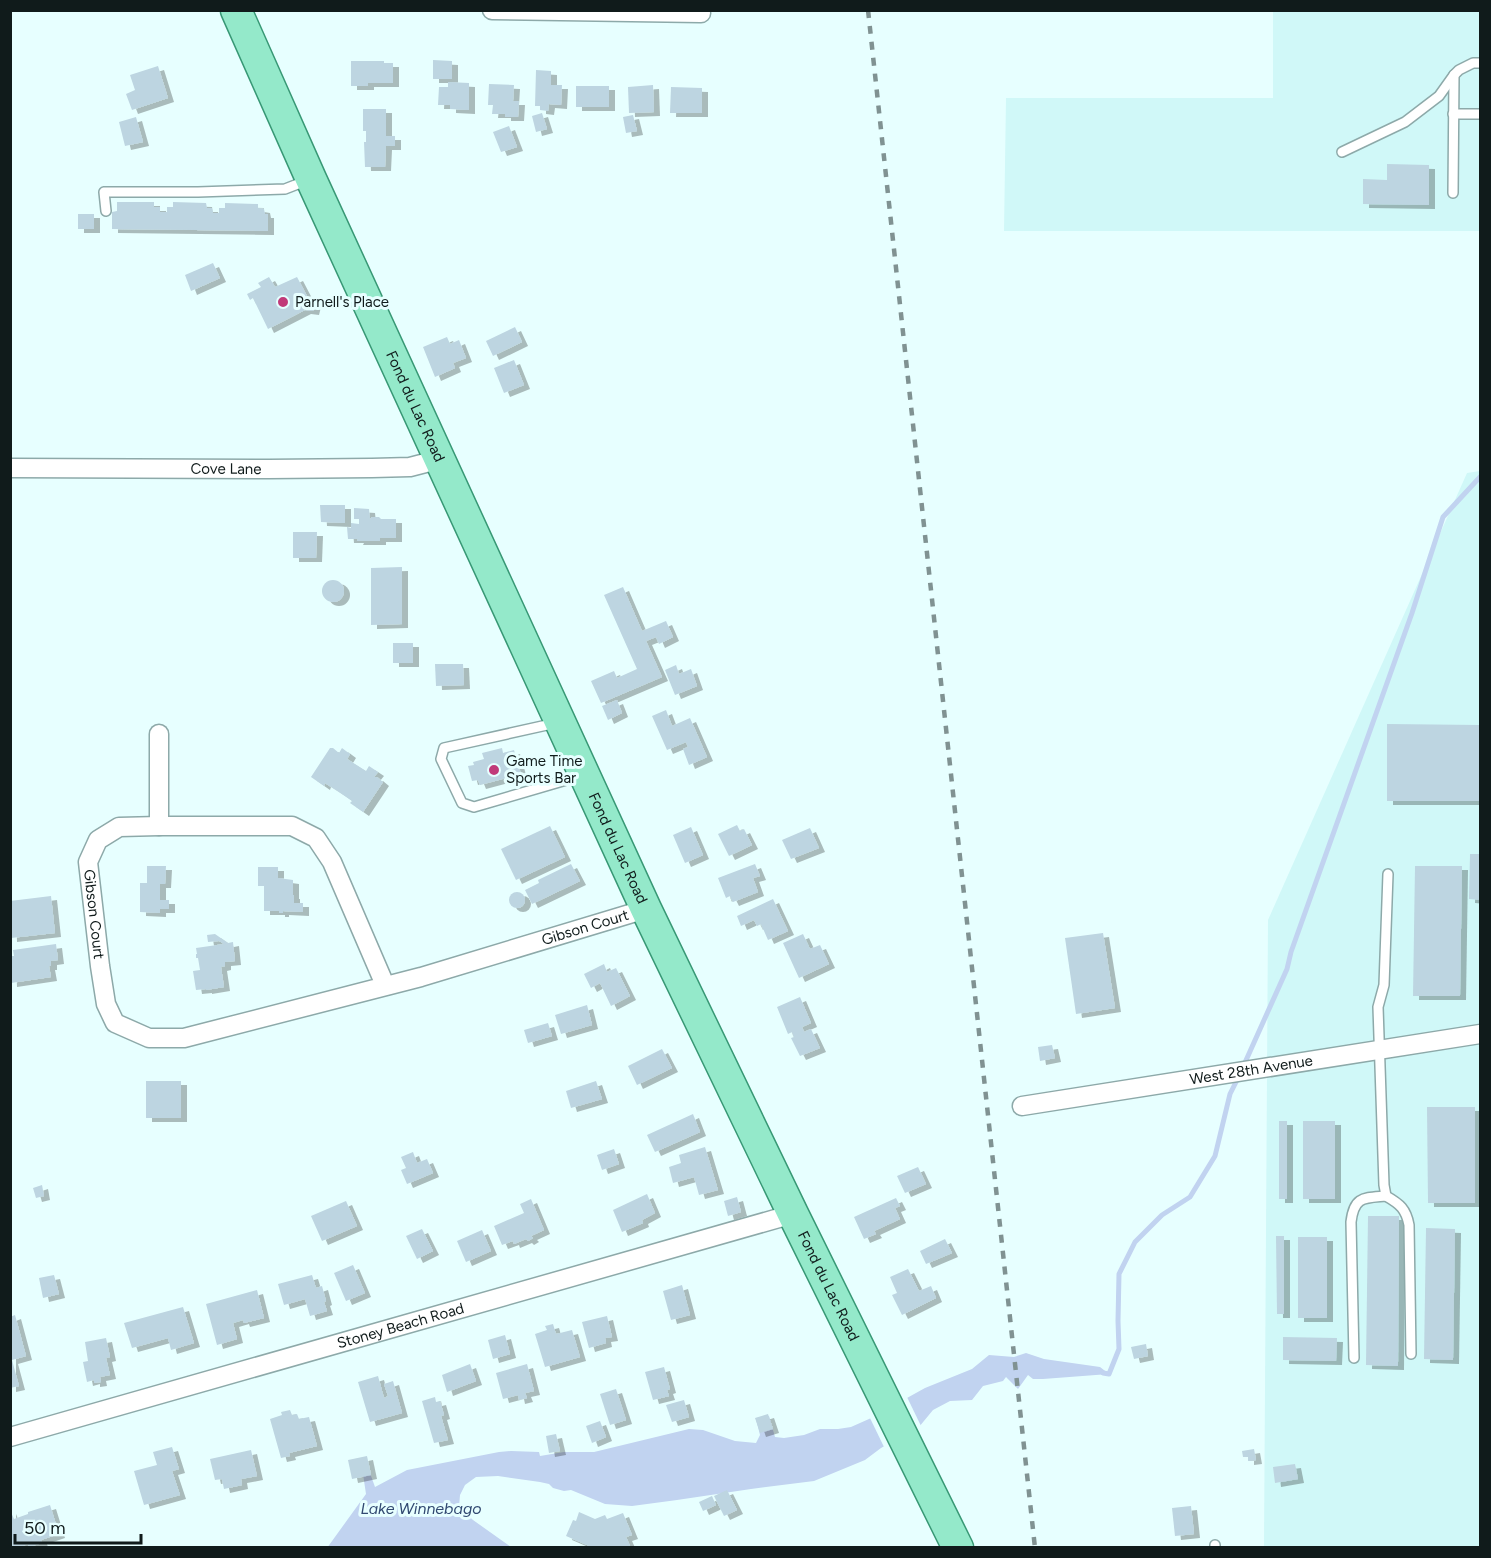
<svg xmlns="http://www.w3.org/2000/svg" width="1491" height="1558" font-family="Figtree,sans-serif">
<defs>
<filter id="shadow"><feDropShadow dx="6" dy="4" stdDeviation="0" flood-color="#0004"/></filter>
</defs>
<rect width="100%" height="100%" fill="#e7ffff"/>
<g fill="#d0f8f8">
<path d="M1273,11h207v220h-476l2,-133h267z"/>
<path d="M1480,471v1076l-216,1 4,-628 199,-447z"/>
</g>
<path fill="#c1d3f0" d="M1026,1353l18,6 56,8 9,7 -66,5h-10l-5,-4 -10,14 -12,-12 -3,4 -20,5 -11,14 -22,1 -17,9 -14,17 -38,21 -16,12 -51,21 -63,8 -74,11 -45,6 -27,-2 -34,-14 -7,1 -11,-3 -4,-4 -9,-2 -42,-6 -22,1 -11,8 -5,10 -1,12 14,13 38,27 -184,1 39,-54 -3,-20 7,-1 5,14 32,-17 92,-18 12,-1 28,1 1,4 24,-4h30l95,-23 14,1 32,11 21,2 4,-8 -4,-16 13,-3 6,21 9,1 20,-3 16,-6h18l13,-2 18,-8 56,-31 47,-19 17,-14 25,2z"/>
<path fill="#e7ffff" d="M906,1395l16,33 -37,21 -16,-33z"/>
<g fill="none" stroke-linecap="round" stroke-linejoin="round">
<g stroke="#c1d3f0" stroke-width="5">
<path d="M1243,1067l44,-98 4,-17 121,-339 31,-96 37,-40"/>
<path d="M1103,1373l6,1 10,-25 -1,-28 1,-47 16,-32 27,-27 28,-18 25,-41 15,-62 9,-18"/>
</g>
</g>
<g fill="#bdd5e1" filter="url(#shadow)">
<path d="M433,60l19,1v18h-19z"/>
<path d="M351,61h33v2h9v20h-25v3h-17z"/>
<path d="M158,66l10,32 -36,12 -6,-16 9,-4 -5,-15z"/>
<path d="M536,70l15,1v14h11l-1,20 -12,-1 -1,7 -8,-1v-4h-5z"/>
<path d="M448,82l21,1v27l-19,-1v-4h-12l1,-18h9z"/>
<path d="M489,84l25,1 -1,16h6l-1,16h-13v-3h-13l1,-9h-5z"/>
<path d="M653,85l1,27 -25,1 -1,-26z"/>
<rect x="576" y="86" width="33" height="21"/>
<path d="M671,87l31,1v25h-32z"/>
<path d="M363,109h23v27h9v10h-9l-1,21h-20l-1,-25h2v-11h-3z"/>
<path d="M542,113l5,16 -11,3 -4,-16z"/>
<path d="M633,115l4,16 -11,2 -3,-16z"/>
<path d="M136,117l7,25 -18,4 -6,-24z"/>
<path d="M509,126l8,21 -16,5 -8,-20z"/>
<path d="M1387,164l42,1v40l-66,-1v-25l24,1z"/>
<path d="M117,202h37v5h6v5h7v-5h6v-5l33,1 1,5h5l1,5h6v-5h6v-5l33,1v4l6,1 1,5h3v17l-156,-2v-17l5,-1z"/>
<rect x="78" y="214" width="16" height="15"/>
<path d="M213,263l7,15 -29,13 -6,-16z"/>
<path d="M269,277l6,10 22,-10 12,23 6,3 -2,8 -8,-1 -37,19 -15,-31 -3,2 -3,-6 14,-7 -3,-4z"/>
<path d="M515,327l7,15 -29,14 -7,-15z"/>
<path d="M447,337l3,7 9,-4 7,18 -13,5 2,5 -20,9 -12,-30z"/>
<path d="M514,360l10,25 -20,8 -10,-25z"/>
<path d="M320,505h25v18l-24,-1z"/>
<path d="M354,508l15,1 1,10 2,-2h7l2,2h15v19h-16v3h-23l1,-2h-10l-1,-12 4,1v-5l8,1v-5h-5z"/>
<path d="M293,532h24l-1,26h-23z"/>
<path d="M402,567v57l-31,1v-57z"/>
<circle cx="333" cy="591" r="11"/>
<path d="M623,587l19,44 24,-10 7,16 -14,7 -3,-7 -10,4 16,36 -61,26 -10,-22 23,-10 3,7 20,-9 -33,-74z"/>
<rect x="393" y="643" width="20" height="20"/>
<path d="M435,664h28l1,21 -28,1z"/>
<path d="M676,665l3,9 12,-5 6,17 -22,9 -10,-25z"/>
<path d="M617,700l5,13 -14,7 -6,-14z"/>
<path d="M666,710l6,16 18,-8 17,39 -18,8 -6,-16 5,-2 -2,-5 -19,8 -15,-34z"/>
<path d="M1387,724l93,1v76h-93z"/>
<path d="M330,748h3l6,5 3,-5 8,6 -3,5 19,12 3,-5 9,6 -4,5h3l6,5 -20,30 -13,-9 2,-2 -13,-9 -14,-9 -1,3 -13,-9z"/>
<path d="M502,748l1,5 11,-3 7,24 -41,11 -2,-5 -6,1 -4,-15 6,-1 -1,-3 11,-3 -2,-6z"/>
<path d="M737,825l3,6 4,-2 8,16 -23,11 -11,-22z"/>
<path d="M550,826l15,31 -49,23 -15,-31z"/>
<path d="M691,827l12,28 -18,8 -12,-28z"/>
<path d="M810,828l9,20 -28,11 -9,-19z"/>
<path d="M1470,854h10v46l-11,-1z"/>
<path d="M571,864l9,17 -48,23 -7,-14 14,-7 -1,-3z"/>
<path d="M755,864l5,12 -7,2 5,14 -25,10 -3,-6 -4,2 -8,-20z"/>
<path d="M147,866h19l-1,18h-5v16h9v9h-9v4l-20,-1v-29h7z"/>
<path d="M1415,866h47l-2,130h-47z"/>
<path d="M258,867h20v11l15,2v15h1v8h9v9l-20,-1v2h-4v-2h-15v-25h-6z"/>
<circle cx="517" cy="900" r="8"/>
<path d="M51,896l4,37 -44,5 -1,-37z"/>
<path d="M773,899l15,32 -20,9 -7,-16 -4,2 -3,-6 -13,6 -4,-10z"/>
<path d="M1103,933l12,75 -39,6 -11,-76z"/>
<path d="M215,934l13,9 5,-1 2,19 -10,1v4l-4,1 3,20 -18,3v-1l-10,1 -3,-19 7,-1 -2,-12h-2v-4h1l-1,-6 28,-4 -5,-3 -11,1 -1,-7z"/>
<path d="M803,934l7,15 10,-4 9,19 -30,14 -16,-35z"/>
<path d="M56,944l2,16 -7,1v5h-2l2,11 -40,6 -1,-27h4l-1,-6z"/>
<path d="M604,964l3,8 9,-4 14,28 -19,10 -11,-23 -9,5 -7,-14z"/>
<path d="M800,997l11,26 -9,4 2,5 7,-3 9,19 -20,8 -9,-18 3,-1 -2,-5 -4,2 -11,-27z"/>
<path d="M587,1005l5,20 -31,9 -6,-19z"/>
<path d="M548,1023l4,13 -24,7 -4,-13z"/>
<path d="M1052,1045l3,13 -15,3 -2,-14z"/>
<path d="M662,1049l10,19 -35,17 -9,-19z"/>
<rect x="146" y="1081" width="35" height="37"/>
<path d="M596,1081l6,18 -31,9 -5,-17z"/>
<path d="M1427,1107h48v96h-47z"/>
<path d="M693,1114l7,18 -45,20 -8,-17z"/>
<rect x="1279" y="1121" width="8" height="78"/>
<rect x="1303" y="1121" width="32" height="78"/>
<path d="M705,1147l13,43 -19,5 -5,-18 -21,6 -4,-16 12,-4 -2,-8z"/>
<path d="M614,1149l5,15 -17,6 -5,-15z"/>
<path d="M413,1152l4,11 10,-4 6,14 -26,11 -6,-14 5,-2 -5,-11z"/>
<path d="M918,1167l8,17 -21,9 -8,-17z"/>
<path d="M42,1185l2,11 -8,2 -3,-10z"/>
<path d="M647,1194l8,19 -13,7 1,3 -21,9 -9,-22z"/>
<path d="M737,1197l4,15 -13,4 -4,-15z"/>
<path d="M896,1198l4,8 -5,2 5,11 -26,12 2,3 -12,5 -10,-22z"/>
<path d="M531,1199l13,31 -13,6 2,2 -5,3 -2,-2 -12,5 -1,-3 -11,4 -8,-19 30,-13 -4,-9z"/>
<path d="M346,1201l11,25 -35,15 -11,-25z"/>
<path d="M1368,1216h31l-1,150 -32,-1z"/>
<path d="M1426,1228l29,1 -2,131 -29,-1z"/>
<path d="M422,1229l11,22 -16,8 -11,-23z"/>
<path d="M482,1230l9,21 -25,11 -9,-21z"/>
<path d="M1276,1236h8v78h-7z"/>
<rect x="1298" y="1237" width="29" height="81"/>
<path d="M945,1239l7,14 -26,11 -6,-13z"/>
<path d="M353,1265l12,28 -19,8 -12,-28z"/>
<path d="M908,1269l11,22 12,-5 5,12 -34,17 -10,-20 5,-2 -7,-16z"/>
<path d="M54,1275l5,19 -16,4 -4,-20z"/>
<path d="M312,1275l4,13 6,-2 4,15 -2,1 3,9 -17,5 -5,-17 -21,6 -6,-21z"/>
<path d="M682,1285l8,30 -19,5 -8,-29z"/>
<path d="M257,1290l7,28 -20,5 -1,-3 -10,3 4,16 -20,6 -11,-41z"/>
<path d="M183,1307l11,36 -23,7 -3,-12 -36,10 -8,-25z"/>
<path d="M15,1315l11,41 -14,4 7,26 -9,2v-71z"/>
<path d="M607,1316l5,21 -7,1 1,5 -17,5 -7,-26z"/>
<path d="M553,1324l3,10 16,-4 8,27 -35,10 -10,-33 12,-4 -2,-4z"/>
<path d="M505,1335l5,19 -17,5 -5,-19z"/>
<path d="M1283,1337l54,1 -1,23 -53,-1z"/>
<path d="M106,1338l4,19 -4,1 4,17 -10,2 1,5 -7,1v-3l-7,2 -4,-20 5,-1 -3,-19z"/>
<path d="M1146,1344l2,12 -14,3 -3,-12z"/>
<path d="M470,1364l6,17 -29,11 -5,-17z"/>
<path d="M527,1364l7,27 -9,2 2,5 -8,2 -1,-5 -15,4 -7,-26z"/>
<path d="M664,1367l6,22 -3,1 2,6 -16,4 -8,-28z"/>
<path d="M378,1376l6,22 4,-2 -4,-12 9,-3 9,32 -32,9 -12,-40z"/>
<path d="M616,1389l10,31 -16,5 -10,-31z"/>
<path d="M435,1397l1,5 4,-1 4,14 -3,1 7,24 -14,3 -12,-42z"/>
<path d="M684,1400l5,17 -17,5 -6,-17z"/>
<path d="M290,1410l2,5 5,-1 2,5 10,-2 8,29 -28,7 1,3 -9,2 -11,-39 12,-4 -1,-3z"/>
<path d="M768,1414l5,15 -13,4 -5,-15z"/>
<path d="M600,1421l6,16 -14,6 -6,-17z"/>
<path d="M556,1434l4,17 -11,2 -3,-17z"/>
<path d="M172,1447l7,22 -7,2 8,24 -36,10 -10,-34 23,-6 -4,-13z"/>
<path d="M1254,1449l2,11 -8,1v-4h-5l-1,-6z"/>
<path d="M251,1450l6,26 -16,3 1,6 -18,4 -2,-10 -7,1 -5,-21z"/>
<path d="M367,1456l4,19 -19,4 -4,-19z"/>
<path d="M1295,1464l3,15 -23,4 -2,-16z"/>
<path d="M727,1490l10,20 -13,6 -10,-20z"/>
<path d="M712,1496l4,9 -13,6 -4,-9z"/>
<path d="M50,1505l9,29 -18,6 1,3 -13,4 -1,-3 -11,4h-7v-38l4,9 14,-5v-2z"/>
<path d="M1191,1506l3,28 -19,2 -3,-28z"/>
<path d="M579,1512l16,7 10,-4 2,4 16,-6 9,22 -6,2 5,11h-37l-28,-12 7,-16 3,1z"/>
</g>
<g fill="none" stroke-linecap="round" stroke-linejoin="round">
<g stroke="#8da9a9" stroke-width="12">
<g id="service">
<path d="M1453,114h27"/>
<path d="M1342,152l63,-30 34,-26 15,-21 5,-5 14,-7h7"/>
<path d="M1453,193l1,-118"/>
<path d="M106,211l-2,-19h94l87,-3 23,-9"/>
<path d="M556,723l-112,25 -3,11 21,44 12,4 106,-31"/>
<path d="M1388,874l-4,111 -6,22 6,178 2,11c14,8 20,13 23,29l2,129"/>
<path d="M1354,1358l-3,-136c3,-26 13,-24 35,-26"/>
<path d="M1215,1548v-3"/>
</g>
</g>
<g stroke="#8da9a9" stroke-width="21">
<g id="minor">
<path d="M492,10l209,3"/>
<path id="s1" d="M10,468l259,1 103,-1 38,-1 31,-8"/>
<path d="M159,734v92"/>
<path id="s2" d="M385,985l-53,-123 -16,-24 -24,-12h-133l-40,1 -21,13 -10,22 12,104 6,38 9,19 34,15h35l237,-61 225,-68"/>
<path id="s3" d="M1022,1106l458,-72"/>
<path id="s4" d="M10,1437l783,-223"/>
</g>
</g>
<g stroke="#389875" stroke-width="33">
<g id="primary">
<path id="s5" d="M236,10l75,169 335,730 147,305 165,334"/>
</g>
</g>
<use href="#service" stroke="#fff" stroke-width="9"/>
<use href="#minor" stroke="#fff" stroke-width="18"/>
<use href="#primary" stroke="#94e9ca" stroke-width="30"/>
<path stroke="#809292" stroke-width="4.5" stroke-dasharray="8 8" stroke-linecap="butt" d="M868,10l167,1538"/>
</g>
<g fill="#c13a79" stroke="#e7ffff" stroke-width="2">
<circle cx="283" cy="302" r="6"/>
<circle cx="494" cy="770" r="6"/>
</g>
<g text-anchor="middle" stroke-width="6" stroke-linejoin="round" paint-order="stroke">
<g font-size="15" fill="#101b1b" stroke="#e7ffff" text-anchor="start">
<text x="295" y="307">Parnell's Place</text>
<text x="506" y="766">Game Time<tspan x="506" dy="17">Sports Bar</tspan></text>
</g>
<g font-size="15" fill="#101b1b" stroke="#e7ffff">
<text dy="5" stroke="none"><textPath href="#s5" startOffset="435">Fond du Lac Road</textPath></text>
<text dy="5" stroke="none"><textPath href="#s1" startOffset="216">Cove Lane</textPath></text>
<text dy="5" stroke="none"><textPath href="#s5" startOffset="921">Fond du Lac Road</textPath></text>
<text dy="5" stroke="none"><textPath href="#s2" startOffset="464">Gibson Court</textPath></text>
<text dy="5" stroke="none"><textPath href="#s2" startOffset="1064">Gibson Court</textPath></text>
<text dy="5" stroke="none"><textPath href="#s3" startOffset="232">West 28th Avenue</textPath></text>
<text dy="5" stroke="none"><textPath href="#s5" startOffset="1407">Fond du Lac Road</textPath></text>
<text dy="5" stroke="none"><textPath href="#s4" startOffset="406">Stoney Beach Road</textPath></text>
</g>
<g font-size="16" font-style="italic" fill="#314971" stroke="#e7ffff">
<text x="421" y="1514">Lake Winnebago</text>
</g>
</g>
<rect width="1491" height="1558" fill="none" stroke="#101b1b" stroke-width="24"/>
<path d="M15 1534v9h126v-9" fill="none" stroke="#101b1b" stroke-width="3"/>
<text x="24" y="1534" font-size="18" fill="#101b1b" stroke="#e7ffff" stroke-width="4.5" paint-order="stroke">50 m</text>
</svg>
